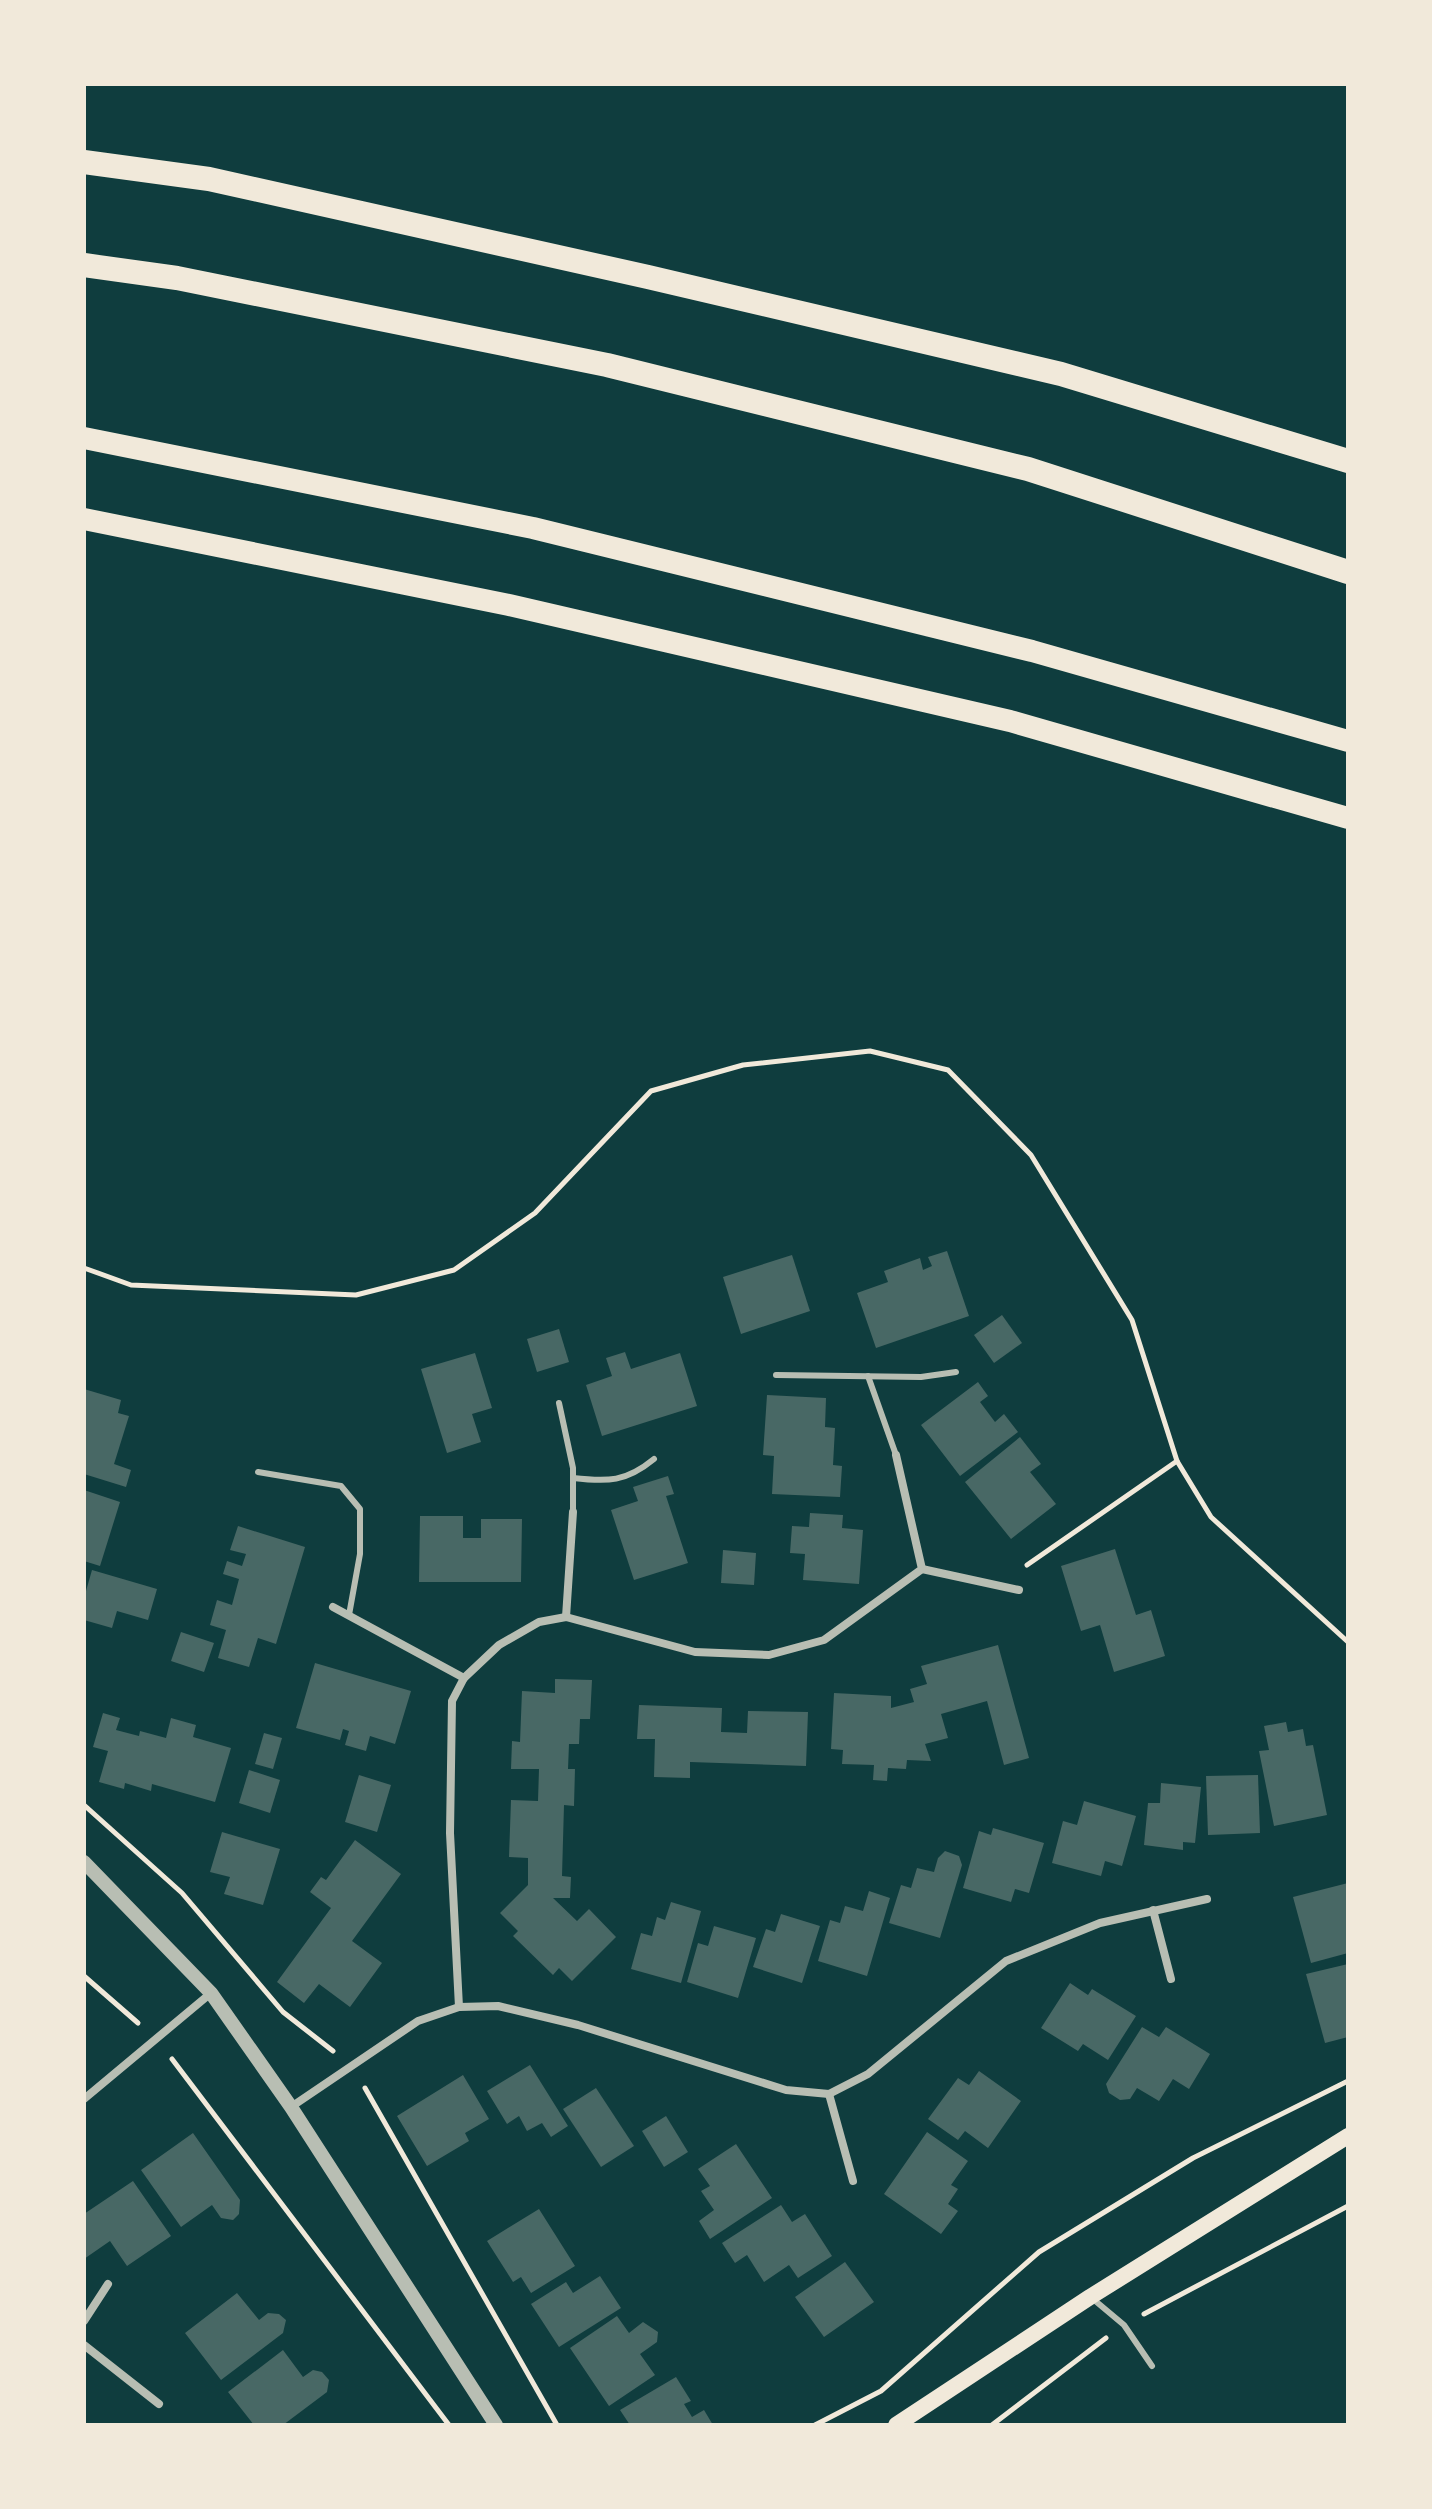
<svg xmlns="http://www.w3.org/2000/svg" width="1432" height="2509" font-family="'Nunito Sans',sans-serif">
<rect width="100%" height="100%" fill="#0f3d3e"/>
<g fill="#486865">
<path d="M947,1251l22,65 -93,32 -19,-55 31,-11 -4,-11 36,-13 3,12 9,-4 -4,-9z"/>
<path d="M792,1255l18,56 -69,23 -18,-57z"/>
<path d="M1002,1315l20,28 -28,20 -20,-28z"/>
<path d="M559,1329l10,33 -32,10 -10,-33z"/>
<path d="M625,1352l6,17 49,-16 17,53 -95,30 -16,-51 26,-9 -6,-18z"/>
<path d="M475,1353l17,55 -20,6 9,28 -34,11 -26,-84z"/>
<path d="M978,1382l10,14 -8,6 15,20 9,-8 14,18 -58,44 -39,-51z"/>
<path d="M84,1389l37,11 -3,13 11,3 -15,48 17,6 -5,17 -42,-13z"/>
<path d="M767,1395l59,3 -1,29 10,1 -2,37 9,1 -2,31 -68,-3 2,-38 -11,-1z"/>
<path d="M1020,1437l21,27 -11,8 26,32 -45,35 -46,-57z"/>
<path d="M668,1476l6,18 -8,2 22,67 -54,17 -23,-70 27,-9 -5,-14z"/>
<path d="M84,1490l36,12 -20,64 -16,-5z"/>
<path d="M810,1513l33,2 -1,13 21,2 -4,54 -56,-4 2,-26 -15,-1 2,-27 17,1z"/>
<path d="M420,1516h43v22h18v-19h41l-1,63h-102z"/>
<path d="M238,1526l67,21 -29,97 -18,-6 -9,29 -31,-9 8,-28 -16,-5 7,-25 15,5 7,-26 -16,-5 4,-13 15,5 4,-12 -16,-4z"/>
<path d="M1115,1549l21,66 15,-5 14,46 -51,16 -14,-47 -19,6 -20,-65z"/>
<path d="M723,1550l33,3 -2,32 -33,-2z"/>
<path d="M92,1570l65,19 -9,31 -31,-9 -5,17 -28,-8v-22z"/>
<path d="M181,1632l33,11 -10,29 -33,-11z"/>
<path d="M998,1645l31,113 -25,7 -17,-64 -46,13 7,24 -23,6 6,17 -24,-1 -1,9 -18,-1 -1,13 -14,-1 1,-15 -32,-1 1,-14 -12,-1 3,-56 57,3v12l23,-6 -4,-13 17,-5 -6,-18z"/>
<path d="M315,1663l96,28 -16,53 -25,-8 -4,15 -21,-6 4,-14 -6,-2 -3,11 -44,-12z"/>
<path d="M555,1679l37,1 -2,39h-10l-1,25h-10l-1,25h7l-1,37 -10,-1 -2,71 9,1 -1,21h-17l24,23 12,-12 27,28 -44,44 -13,-13 -6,7 -40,-39 5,-5 -18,-18 28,-28v-27l-19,-1 2,-57 27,1 1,-32h-28l1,-28 8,1 2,-51 33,2z"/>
<path d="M639,1705l83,3 -1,24 26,1 1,-22 60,1 -2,54 -116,-4v16l-36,-1 1,-38h-18z"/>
<path d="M103,1713l17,5 -4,12 23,6 1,-5 26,7 5,-20 25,7 -3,12 38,11 -16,54 -63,-18 -1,7 -26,-8 -1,6 -25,-7 9,-31 -15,-4z"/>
<path d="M1286,1722l2,10 15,-3 3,17 7,-1 14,70 -53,11 -15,-75 10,-1 -5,-24z"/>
<path d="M264,1733l18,5 -9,31 -18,-5z"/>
<path d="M249,1770l31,10 -10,33 -31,-10z"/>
<path d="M359,1775l32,10 -14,47 -32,-10z"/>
<path d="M1258,1775l2,58 -52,2 -2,-59z"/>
<path d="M1161,1783l40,4 -6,56 -12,-1v8l-39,-5 4,-42h12z"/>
<path d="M1084,1801l52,15 -14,50 -17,-5 -4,15 -49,-13 11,-42 14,4z"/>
<path d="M993,1828l51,15 -15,50 -14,-4 -4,13 -48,-14 16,-57 12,4z"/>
<path d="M222,1832l58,17 -17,56 -39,-11 6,-17 -20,-5z"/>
<path d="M355,1840l46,34 -49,67 30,22 -32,44 -31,-23 -15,19 -27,-21 54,-74 -21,-16 11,-15 5,3z"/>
<path d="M945,1851l14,5 3,9 -22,73 -51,-15 12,-38 10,3 6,-20 17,4 4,-14z"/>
<path d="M1348,1883v70l-37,10 -18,-66z"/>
<path d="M869,1891l21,7 -23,78 -49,-15 12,-41 10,3 5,-17 18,5z"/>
<path d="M671,1902l30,9 -20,72 -50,-14 10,-36 11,3 5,-19 8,3z"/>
<path d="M781,1914l39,12 -18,57 -49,-16 13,-38 9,3z"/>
<path d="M714,1926l42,12 -18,60 -51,-16 11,-39 10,3z"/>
<path d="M1348,1964v73l-23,6 -19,-69z"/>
<path d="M1070,1983l18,12 4,-6 44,27 -28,44 -25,-16 -5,7 -37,-23z"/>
<path d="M1142,2027l17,10 7,-10 44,27 -21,35 -16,-10 -14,22 -22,-13 -7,11 -10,1 -11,-7 -3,-9z"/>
<path d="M530,2065l38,61 -17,11 -9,-14 -15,8 -8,-15 -12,8 -20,-33z"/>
<path d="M979,2071l42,30 -33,47 -23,-17 -7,9 -30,-21 30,-41 11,7z"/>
<path d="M463,2075l26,44 -24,14 4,8 -42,25 -30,-50z"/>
<path d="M596,2088l38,58 -33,21 -38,-58z"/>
<path d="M666,2116l22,36 -24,15 -22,-36z"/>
<path d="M927,2132l41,29 -17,24 7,4 -10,15 10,7 -17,23 -57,-40z"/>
<path d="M193,2133l47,67 -1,14 -6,6 -12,-2 -9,-13 -31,22 -40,-57z"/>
<path d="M736,2144l36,54 -62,41 -11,-18 15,-11 -13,-19 9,-5 -12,-17z"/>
<path d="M133,2181l38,55 -44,30 -17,-25 -26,18v-45z"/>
<path d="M781,2205l11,17 13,-8 27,42 -34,22 -9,-13 -25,17 -17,-27 -12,8 -13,-20z"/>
<path d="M539,2209l36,57 -44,27 -10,-16 -8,5 -26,-41z"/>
<path d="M845,2262l29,40 -50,35 -29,-40z"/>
<path d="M600,2276l21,32 -62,39 -28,-43 35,-22 7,11z"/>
<path d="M237,2293l22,27 9,-7 11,1 7,6 -3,13 -62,47 -36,-47z"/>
<path d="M617,2316l12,17 14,-11 15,10 -1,10 -17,12 15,21 -46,31 -39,-58z"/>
<path d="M283,2350l20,27 10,-7 9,2 7,8 -2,12 -44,33h-29l-26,-33z"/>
<path d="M676,2377l15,24 -7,3 8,13 12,-7 9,15h-83l-10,-15z"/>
</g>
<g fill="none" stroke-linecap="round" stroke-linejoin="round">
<g stroke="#f1e9da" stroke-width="5">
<path d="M84,1268l47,17 225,10 98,-25 81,-57 116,-122 92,-26 127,-14 78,19 83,85 101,165 45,141 34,56 137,125"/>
<path d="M1027,1565l150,-104"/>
<path d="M84,1805l98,88 101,119 50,39"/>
<path d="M84,1976l54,47"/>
<path d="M172,2059l277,366"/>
<path d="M365,2088l192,337"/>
<path d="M1144,2314l204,-108"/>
<path d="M815,2425l66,-34 158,-139 154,-94 155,-77"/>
<path d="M992,2425l114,-87"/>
</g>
<g stroke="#b8beb3" stroke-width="6">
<path d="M776,1375l145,2 35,-5"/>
<path d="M868,1376l28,79"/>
<path d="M559,1403l14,65v44"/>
<path d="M258,1472l83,14 19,23v45l-11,61"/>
<path d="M573,1478c35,4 53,4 81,-19"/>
<path d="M1093,2299l31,26 28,41"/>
</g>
<g stroke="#b8beb3" stroke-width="8">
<path d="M922,1569l97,21"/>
<path d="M333,1607l131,71"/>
<path d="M566,1617l7,-105"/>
<path d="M1153,1910l18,69"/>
<path d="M459,2007l-9,-174 2,-132 12,-23 35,-33 40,-23 27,-5 129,35 74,3 55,-15 98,-71 -26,-114"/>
<path d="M829,2094l24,87"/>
<path d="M84,2099l127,-106"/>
<path d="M291,2107l127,-86 41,-14 39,-1 80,19 208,65 43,4 39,-20 138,-113 94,-38 107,-24"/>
<path d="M84,2321l24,-37"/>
<path d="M84,2345l75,59"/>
</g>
<path stroke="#b8beb3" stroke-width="14" d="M84,1862l127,131 80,114 205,318"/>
<path stroke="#f1e9da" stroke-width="16" d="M896,2425l194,-128 258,-161"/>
<g stroke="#f1e9da" stroke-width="22">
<path d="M84,438l449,90 499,123 316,90"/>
<path d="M84,519l425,86 501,116 338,97"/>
</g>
<g stroke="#f1e9da" stroke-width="24">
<path d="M84,162l125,17 439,98 413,97 287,87"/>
<path d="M84,265l93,13 430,87 421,104 320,103"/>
</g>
</g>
<rect width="1432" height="2509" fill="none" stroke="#f1e9da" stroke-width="172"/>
</svg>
